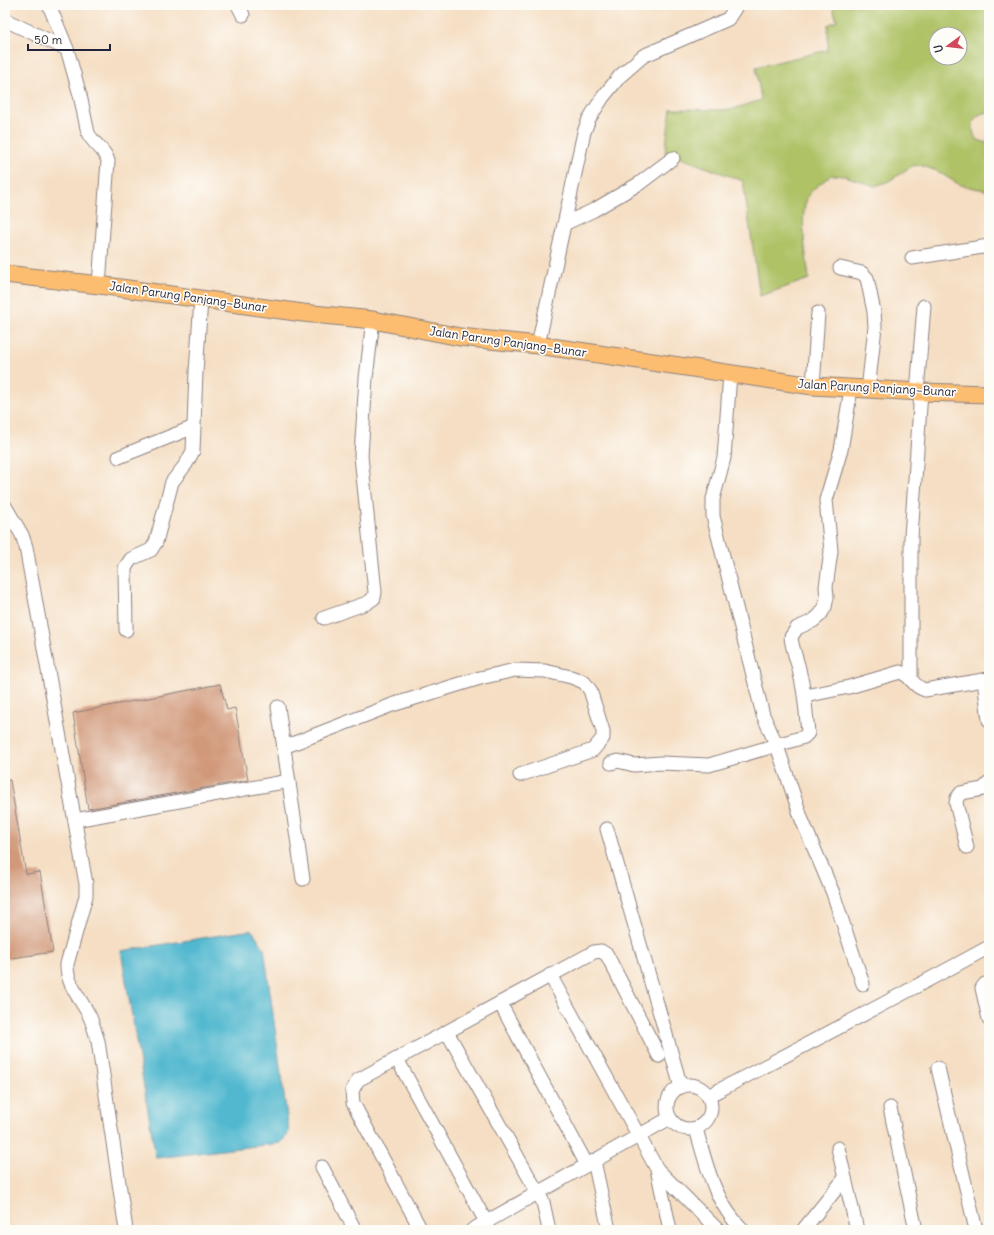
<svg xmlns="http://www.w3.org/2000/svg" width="994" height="1235" font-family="Delius,sans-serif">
<rect width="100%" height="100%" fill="#fdfcf7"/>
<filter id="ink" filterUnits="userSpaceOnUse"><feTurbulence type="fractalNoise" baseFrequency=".025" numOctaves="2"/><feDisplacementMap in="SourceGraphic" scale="8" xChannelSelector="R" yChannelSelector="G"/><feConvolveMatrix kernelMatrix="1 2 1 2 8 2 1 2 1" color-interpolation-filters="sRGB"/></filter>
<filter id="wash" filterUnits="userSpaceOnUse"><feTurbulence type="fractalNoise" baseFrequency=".012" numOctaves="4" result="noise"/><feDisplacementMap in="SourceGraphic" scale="16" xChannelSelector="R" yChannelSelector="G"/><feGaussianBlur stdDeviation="0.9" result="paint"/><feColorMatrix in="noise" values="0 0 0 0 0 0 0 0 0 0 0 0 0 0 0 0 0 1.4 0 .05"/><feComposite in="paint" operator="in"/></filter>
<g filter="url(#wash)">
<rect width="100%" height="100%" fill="#f5dec3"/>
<path fill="#afc266" stroke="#687250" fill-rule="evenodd" d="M832,5h157v107c-3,1 -7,1 -10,3 -8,5 -7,16 -3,24l13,5v47l-29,-6 -23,-14 -17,-6 -8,1 -23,15 -14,5 -30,-10 -14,-1c-7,6 -16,12 -21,18 -13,18 -3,64 -1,86l-49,17 -17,-115 -78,-29 6,-43 59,1 31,-10 -5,-33 72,-17v-25l9,-4zM936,34h24v24h-24z"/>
<path fill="#51b8cf" stroke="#3a6d85" d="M252,930l12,18 25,184 -8,11 -125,15 -35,-207z"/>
<g id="blocks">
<g fill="#d1997a">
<path d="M220,684l7,26 8,-2 13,72 -160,29 -15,-96z"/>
<path d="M10,780l16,94 14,-2 13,80 -48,7v-178z"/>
</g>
</g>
</g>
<g filter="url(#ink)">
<use href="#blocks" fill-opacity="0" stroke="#8c807f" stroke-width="1"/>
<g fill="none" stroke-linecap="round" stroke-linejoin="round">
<g stroke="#8c807f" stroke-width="15">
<g id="minor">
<path d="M49,5l18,44 13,46 8,38c5,11 17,16 20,28l-9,124"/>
<path d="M238,5l5,10"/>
<path d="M5,20l62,29"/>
<path d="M564,224l30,-14 46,-27 33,-25"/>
<path d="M912,258l77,-12"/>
<path d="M840,268l22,5 5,5 7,34 1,15 -7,63"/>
<path d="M538,345l46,-213 5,-13 14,-22 17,-21 23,-20 85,-37 7,-11v-3"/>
<path d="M730,374l-6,84 -11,41v17l50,199 14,31 25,74 31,73 30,91"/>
<path d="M813,386l5,-73"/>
<path d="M917,392l7,-86"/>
<path d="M119,457l75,-30"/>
<path d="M5,506l17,29 4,12 60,337v12l-19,68c-1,19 13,34 22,51 4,8 6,18 9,26l28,189"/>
<path d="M324,618l43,-15 7,-5 1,-6 -14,-136 5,-78 7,-58"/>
<path d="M126,630l-1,-62 6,-9 20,-9 5,-8 16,-60 14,-18 7,-13 3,-79 5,-72"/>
<path d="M911,680v-143l10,-145"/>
<path d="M984,680l5,40"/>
<path d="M805,696l44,-9 51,-15c13,4 11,14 25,18l64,-11"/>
<path d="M278,707l25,172"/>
<path d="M284,747l108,-42 88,-27 35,-8 30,1 26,6 13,5 6,8 13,41v7l-10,12 -73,25"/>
<path d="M611,763l7,-2 16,4 27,-2 48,2 95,-28 4,-4c-2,-20 -3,-40 -8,-59 -2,-13 -8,-24 -9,-37l6,-9 16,-7 7,-6 5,-8 2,-10 -1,-10 5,-36 -5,-51 15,-50 10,-61"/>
<path d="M75,820l214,-39"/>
<path d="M607,829l74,258"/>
<path d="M967,847l-11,-44 1,-5 4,-5 22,-4 6,-6"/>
<path d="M550,975l107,194 13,61"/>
<path d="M989,983l-4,1 -3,4 7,31"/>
<path d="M500,1003l87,162"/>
<path d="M447,1032l96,170 6,28"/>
<path d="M397,1059l89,163 2,8"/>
<path d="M938,1068l38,162"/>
<circle cx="689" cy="1107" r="22"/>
<path d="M708,1096c94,-49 188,-98 281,-149"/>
<path d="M890,1108l26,122"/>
<path d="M696,1129c11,37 18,73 47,101"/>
<path d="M838,1148l19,82"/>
<path d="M594,1161l15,69"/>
<path d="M322,1167l33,63"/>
<path d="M657,1169l61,61"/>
<path d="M421,1230l-68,-127 -1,-12 6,-11 236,-128 7,-1 6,4 52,101"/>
<path d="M472,1230l198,-112"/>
<path d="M803,1230l42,-52"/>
</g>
</g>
<g stroke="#8c807f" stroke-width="19">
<path id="major" d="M5,274l94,11 204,28 70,7 87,17 78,8 275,41 108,6 68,2"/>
</g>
<use href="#minor" stroke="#fff" stroke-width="13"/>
<use href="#major" stroke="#fcbd6f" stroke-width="17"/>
</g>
</g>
<g text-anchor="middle" stroke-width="3.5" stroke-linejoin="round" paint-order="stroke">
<g font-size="12" fill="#22223b" stroke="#fdfcf7">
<text transform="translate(188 297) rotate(8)" y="4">Jalan Parung Panjang–Bunar</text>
<text transform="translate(508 342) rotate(8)" y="4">Jalan Parung Panjang–Bunar</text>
<text transform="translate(877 388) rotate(3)" y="4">Jalan Parung Panjang–Bunar</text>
</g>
</g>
<rect width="994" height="1235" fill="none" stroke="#fdfcf7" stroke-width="20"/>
<g transform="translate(948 46) rotate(255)"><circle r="19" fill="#fdfcf7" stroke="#a5a5ac"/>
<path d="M0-3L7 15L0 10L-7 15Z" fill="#d1495b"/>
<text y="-6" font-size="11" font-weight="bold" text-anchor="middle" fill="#22223b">U</text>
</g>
<path d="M28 44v6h82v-6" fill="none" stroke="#22223b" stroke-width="2"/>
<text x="34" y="44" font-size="12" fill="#22223b" stroke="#fdfcf7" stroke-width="3" paint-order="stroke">50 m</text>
</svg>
